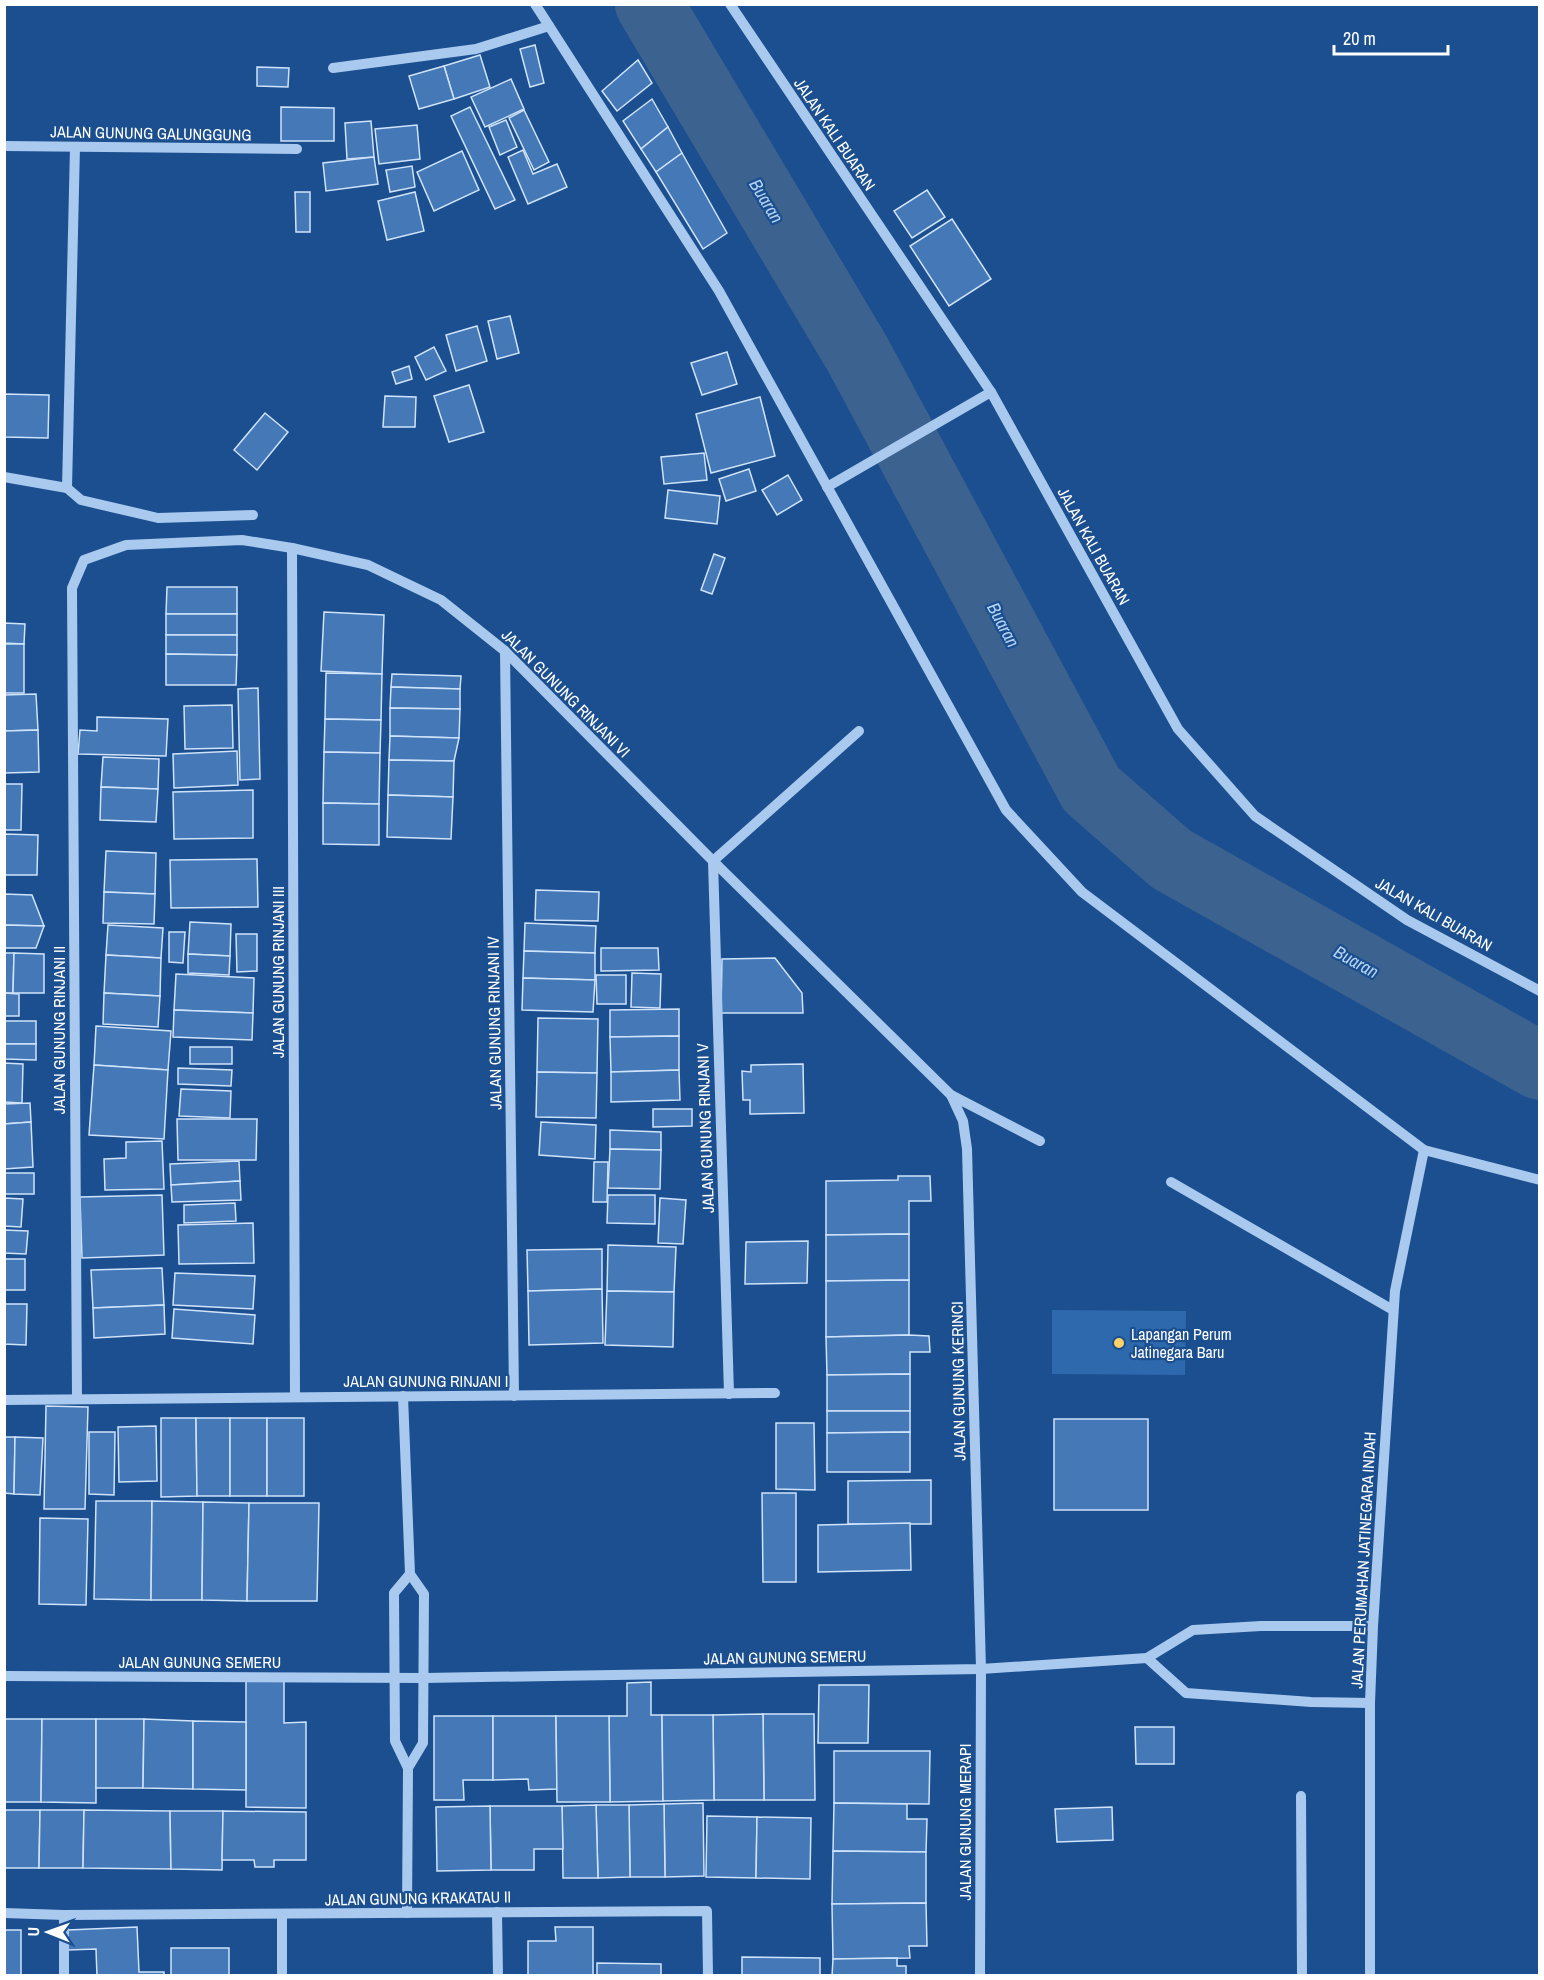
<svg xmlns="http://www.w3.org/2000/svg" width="1544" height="1980" font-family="'Archivo Narrow',sans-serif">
<rect width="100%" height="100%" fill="#1b4f8f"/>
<path fill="#2e69ad" d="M1052,1310l134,1 -1,64 -133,-1z"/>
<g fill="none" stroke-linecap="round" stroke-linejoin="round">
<path stroke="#3c6290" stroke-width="68" d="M649,4l209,351 233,434 80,70 369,207"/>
</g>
<g fill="#4478b7" stroke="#cfe3fa" stroke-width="1.5">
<path d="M535,45l9,38 -14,4 -10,-38z"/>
<path d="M480,55l10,32 -36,12 -10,-33z"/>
<path d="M638,60l14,23 -35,28 -15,-20z"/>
<path d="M444,66l10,33 -35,10 -10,-33z"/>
<path d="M257,67l32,1 -1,19 -31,-1z"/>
<path d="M511,79l13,30 -39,18 -14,-30z"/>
<path d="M652,99l16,28 -27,22 -18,-28z"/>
<path d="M281,107l53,1v33h-53z"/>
<path d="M470,107l45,93 -20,9 -44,-93z"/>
<path d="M524,110l25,52 -15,8 -25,-52z"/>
<path d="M506,120l11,27 -17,8 -11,-28z"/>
<path d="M371,121l3,36 -27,2 -2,-36z"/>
<path d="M417,125l3,34 -41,5 -4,-35z"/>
<path d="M668,127l14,26 -26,19 -15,-23z"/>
<path d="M523,150l10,24 24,-10 10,23 -39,17 -20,-47z"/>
<path d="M462,151l17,39 -45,21 -17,-39z"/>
<path d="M682,153l45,80 -24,16 -47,-77z"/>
<path d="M374,157l4,27 -52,7 -3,-28z"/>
<path d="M412,166l3,21 -25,5 -4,-22z"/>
<path d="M927,190l18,27 -33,21 -18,-27z"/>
<path d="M295,192h15v40h-14z"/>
<path d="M415,192l9,39 -37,9 -9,-39z"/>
<path d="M952,219l39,60 -42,27 -39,-60z"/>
<path d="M510,316l9,37 -22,6 -9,-38z"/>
<path d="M477,326l10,35 -31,10 -10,-36z"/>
<path d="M434,347l12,24 -20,9 -11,-23z"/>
<path d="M727,352l10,32 -35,11 -11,-32z"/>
<path d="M409,366l3,13 -16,5 -4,-12z"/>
<path d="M469,385l15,47 -35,10 -15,-46z"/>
<path d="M4,394l45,1 -1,43 -44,-1z"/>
<path d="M385,396l31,1 -1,30h-32z"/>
<path d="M760,397l15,59 -64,17 -15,-59z"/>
<path d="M265,413l23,19 -31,38 -23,-20z"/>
<path d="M704,453l3,27 -43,4 -3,-27z"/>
<path d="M749,469l7,22 -30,10 -7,-22z"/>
<path d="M788,475l14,25 -25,15 -15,-25z"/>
<path d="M668,490l52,6 -3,28 -52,-6z"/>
<path d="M714,554l11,4 -13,36 -11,-4z"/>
<path d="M167,587h70v27h-71z"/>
<path d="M324,612l60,3 -2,59 -61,-3z"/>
<rect x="166" y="614" width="71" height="21"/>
<path d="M4,623l21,1 -1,20 -20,-1z"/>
<path d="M166,635h71v20l-71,-1z"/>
<rect x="4" y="644" width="20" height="49"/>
<path d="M166,654l71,1 -1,30h-70z"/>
<path d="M326,673l56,1 -1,46 -56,-1z"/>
<path d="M392,674l69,2 -1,13 -69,-2z"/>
<path d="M391,687l69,2v20l-70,-1z"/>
<path d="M258,688l2,91 -20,1 -2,-91z"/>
<path d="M36,694l2,36 -34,1v-36z"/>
<path d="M232,705l1,43 -48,1 -1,-43z"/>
<path d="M390,708l70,1 -1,29 -69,-2z"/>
<path d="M97,717l71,2 -2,37 -88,-2 2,-24 17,1z"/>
<path d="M325,719l56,1 -1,33 -56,-1z"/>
<path d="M38,730l1,42 -35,1v-42z"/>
<path d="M390,736l69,2 -5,23 -65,-1z"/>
<path d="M237,751l1,34 -64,3 -1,-34z"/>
<path d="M324,752l56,1 -1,51 -56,-1z"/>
<path d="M103,757l56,2 -1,30 -57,-2z"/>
<path d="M389,760l65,1 -1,36 -65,-2z"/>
<path d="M4,784h18l-1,46h-17z"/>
<path d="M101,787l57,2 -2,33 -56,-2z"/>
<path d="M253,790v48l-79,1 -1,-47z"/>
<path d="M388,795l65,2 -2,42 -64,-2z"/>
<path d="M323,803l56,1v41l-56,-1z"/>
<path d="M4,834l34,1 -1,40h-33z"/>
<path d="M106,851l50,2 -1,41 -51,-2z"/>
<path d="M257,859l1,48 -87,1 -1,-48z"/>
<path d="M536,890l63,2 -1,29 -63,-1z"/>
<path d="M104,892l51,2 -1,30 -51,-1z"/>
<path d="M4,894l28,1 12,31 -40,-1z"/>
<path d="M190,922l41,2 -1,32 -42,-2z"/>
<path d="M525,923l71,3 -1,27 -71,-2z"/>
<path d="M4,925l40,1 -8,22h-32z"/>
<path d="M108,925l55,3 -2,30 -55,-3z"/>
<path d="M169,932h16l-2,31 -14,-1z"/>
<path d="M236,934h21v37l-20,1z"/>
<path d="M601,948h57l1,22 -58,1z"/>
<path d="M524,951l71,2v27l-72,-2z"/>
<path d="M4,953h10l-1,40h-9z"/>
<path d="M14,953l30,1v39h-31z"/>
<path d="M188,954l42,2 -1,19 -41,-2z"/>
<path d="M106,955l55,3 -1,38 -56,-3z"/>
<path d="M775,958l27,35 1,20h-82l1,-54z"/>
<path d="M632,973l29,1 -1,34 -29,-1z"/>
<path d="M176,974l78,4 -1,35 -79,-3z"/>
<path d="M596,975h30v29h-29z"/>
<path d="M523,978l72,2 -2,32 -71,-2z"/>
<path d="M4,993l15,1v22h-15z"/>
<path d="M104,993l56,3 -2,31 -55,-3z"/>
<path d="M679,1009v27l-69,1v-27z"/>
<path d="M174,1010l79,3 -1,27 -79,-3z"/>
<path d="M538,1018l60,1 -1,54 -60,-1z"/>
<rect x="4" y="1021" width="32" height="23"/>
<path d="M96,1026l75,5 -3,39 -74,-5z"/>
<path d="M679,1036v34l-68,2 -1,-35z"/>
<path d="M4,1044h32v16l-32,-1z"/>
<rect x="190" y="1047" width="42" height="17"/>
<path d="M4,1063l19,1 -1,39 -18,-1z"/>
<path d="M803,1064l1,49 -54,1v-14h-7l-1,-29 9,1v-7z"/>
<path d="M94,1065l74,5 -4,69 -75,-4z"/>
<path d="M178,1068l54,2 -1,16 -53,-2z"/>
<path d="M679,1070l1,30 -69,2v-30z"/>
<path d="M537,1072l60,1 -1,45 -60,-1z"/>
<path d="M181,1089l50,2 -1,27 -51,-2z"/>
<path d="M30,1103l1,19 -27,2v-20z"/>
<path d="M653,1109h39v17l-39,1z"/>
<path d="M177,1119h80l-1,41h-78z"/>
<path d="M31,1122l2,45 -29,2v-45z"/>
<path d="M541,1122l55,3 -1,34 -56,-4z"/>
<path d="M610,1130l51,2v18l-51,-1z"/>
<path d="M162,1141l2,48 -59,1 -1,-31 22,-1v-16z"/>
<path d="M610,1149l51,1 -1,39 -52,-1z"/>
<path d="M239,1161l1,20 -69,4 -1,-21z"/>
<path d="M594,1162h14l-1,40h-14z"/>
<rect x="4" y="1173" width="30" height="21"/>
<path d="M898,1176h32l1,25h-22v33l-83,1v-54l72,-1z"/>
<path d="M240,1181l1,19 -69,2 -1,-17z"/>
<path d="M162,1195l2,60 -82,3 -2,-61z"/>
<path d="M608,1195h47v29l-48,-1z"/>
<path d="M4,1198l19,1 -2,28 -17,-1z"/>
<path d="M660,1198l26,2 -3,44 -25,-1z"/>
<path d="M235,1203l1,18 -52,2v-18z"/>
<path d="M253,1223l1,40 -75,1 -1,-39z"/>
<path d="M4,1230l24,1 -2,23 -22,-1z"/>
<path d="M909,1234v46l-83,1v-46z"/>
<path d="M808,1241l-1,42 -62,1 1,-42z"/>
<path d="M608,1245l68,2 -2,45 -67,-1z"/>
<path d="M602,1249v40l-74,2 -1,-41z"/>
<rect x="4" y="1259" width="21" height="31"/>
<path d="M162,1268l2,37 -71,3 -2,-38z"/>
<path d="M175,1273l80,3 -2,33 -80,-4z"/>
<path d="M909,1280v55l-83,2v-56z"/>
<path d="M602,1289l1,54 -74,2 -1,-54z"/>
<path d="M607,1291l67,1 -1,55 -68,-2z"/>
<path d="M4,1304h23l-1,41 -22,-1z"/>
<path d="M164,1305l1,29 -71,4 -1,-30z"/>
<path d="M174,1309l81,6 -2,29 -81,-6z"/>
<path d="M909,1335l20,1 1,16h-20v22l-83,1 -1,-38z"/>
<path d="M910,1374v37h-83v-36z"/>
<path d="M46,1406l42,1 -3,102h-41z"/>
<path d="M827,1411h83v21l-83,1z"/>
<path d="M161,1418h35l1,78 -36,1z"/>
<path d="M196,1418h34v78h-33z"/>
<rect x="230" y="1418" width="37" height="78"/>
<rect x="267" y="1418" width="37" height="78"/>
<rect x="1054" y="1419" width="94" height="91"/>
<path d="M776,1423h38l1,67 -39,-1z"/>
<path d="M156,1426l1,55 -38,1 -1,-55z"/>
<path d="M89,1432h26l-1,63 -25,-1z"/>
<path d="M910,1432v40h-83v-39z"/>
<path d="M4,1437h11l-1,57 -10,-1z"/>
<path d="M15,1437l28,1 -3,57 -26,-1z"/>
<path d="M931,1480v44h-83v-43z"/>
<path d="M762,1493h34v89h-33z"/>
<path d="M96,1501h56l-1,99 -57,-1z"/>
<path d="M152,1501l51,1 -1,98h-51z"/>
<path d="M203,1502l46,1 -2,98 -45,-1z"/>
<path d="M249,1503h70l-2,98h-70z"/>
<path d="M40,1518l48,1 -2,86 -47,-1z"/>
<path d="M910,1523l1,47 -93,2v-47z"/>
<path d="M246,1681h38v42l22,-1v86l-60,-1z"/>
<path d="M651,1682v33h11l1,86 -53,1 -1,-86h18v-33z"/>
<path d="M819,1685h50l-1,58h-50z"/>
<path d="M763,1714h51l1,86h-51z"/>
<path d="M763,1714l1,86h-50l-1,-85z"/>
<path d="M662,1715h51l1,85 -51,1z"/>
<path d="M434,1716h59v64h-30l1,20h-30z"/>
<path d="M493,1716h63l1,73 -28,1 -1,-11 -35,1z"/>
<path d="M556,1716h53l1,86h-53z"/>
<path d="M4,1719h38l-1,83h-37z"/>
<path d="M42,1719h54v84l-55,-1z"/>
<path d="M96,1719h48l-1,69h-47z"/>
<path d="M144,1719l49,2v68l-50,-1z"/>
<path d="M193,1721l53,1v68l-53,-1z"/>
<path d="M1135,1727h39v37h-38z"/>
<path d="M834,1751h96l-1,53 -95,-1z"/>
<path d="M703,1803l1,73 -39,1 -1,-73z"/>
<path d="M834,1803l73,1v15h20l-1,33 -93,-1z"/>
<path d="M664,1804l1,73h-35l-1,-72z"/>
<path d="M596,1805h33l1,72 -32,1z"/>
<path d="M596,1805l2,73h-35l-1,-72z"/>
<path d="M490,1806h72l1,43h-29v21h-43z"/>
<path d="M490,1806l1,64 -54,1 -1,-64z"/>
<path d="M1112,1807l1,33 -56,2 -2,-33z"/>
<path d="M4,1810h36l-1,58h-35z"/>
<path d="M40,1810h44l-1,58h-44z"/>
<path d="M84,1810l86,1 1,58 -88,-1z"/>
<path d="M170,1811h53l-1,59 -51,-1z"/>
<path d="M223,1811l83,1v48h-32v7h-19l-1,-7h-32z"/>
<path d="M707,1816l50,1 -1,61 -50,-1z"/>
<path d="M757,1817l54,1 -1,61 -54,-1z"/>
<path d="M833,1851l93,1v51l-94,1z"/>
<path d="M926,1903l1,43h-18l1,12 -77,1 -1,-55z"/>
<path d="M137,1927l2,45h25v4h-67l-1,-27 -28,1v-20z"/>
<path d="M555,1927h38v49h-65v-35h28z"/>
<rect x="4" y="1930" width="17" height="46"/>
<rect x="171" y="1948" width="58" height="28"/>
<path d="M742,1957l78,1v18h-78z"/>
<path d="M897,1958v8h9v10h-74l1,-17z"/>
<path d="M597,1963l64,1v12h-64z"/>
</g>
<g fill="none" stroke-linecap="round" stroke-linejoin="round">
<g stroke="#a9c9ee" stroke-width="10">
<path d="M535,4l184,287 287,519 76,82 342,258 116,30"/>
<path d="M730,4l261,388 187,337 77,87 152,104 133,71"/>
<path d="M333,68l143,-19 73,-23"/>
<path d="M4,146l293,3"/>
<path d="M75,147l-8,341 14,12 77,18 95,-3"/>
<path d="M4,477l63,11"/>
<path d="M827,487l164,-95"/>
<path d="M292,548l3,849"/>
<path d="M505,651l9,745"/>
<path d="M713,861l16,533"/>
<path d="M713,861l146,-130"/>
<path d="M951,1095l12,26 4,28 14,520 -1,307"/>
<path d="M1171,1182l222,128"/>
<path d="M403,1396l7,178 14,20 -1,149 -15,25"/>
<path d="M77,1399l-5,-811 12,-28 42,-15 116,-5 50,8 76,17 73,35 64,51 208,210 238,234 89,46"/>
<path d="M4,1400l771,-7"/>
<path d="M1147,1658l39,35 125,9 59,1"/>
<path d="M4,1676l420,2 557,-9 166,-11 46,-28 68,-4h112"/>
<path d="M1301,1796l1,180"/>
<path d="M497,1912l1,64"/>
<path d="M4,1913l60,2 643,-4 1,65"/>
<path d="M407,1913l1,-145 -13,-27 -1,-148 16,-19"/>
<path d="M64,1976v-61"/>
<path d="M282,1976v-62"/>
<path d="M1370,1976v-273l3,-77 22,-335 29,-141"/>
</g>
</g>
<circle fill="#ffd166" stroke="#1b4f8f" stroke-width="2" cx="1119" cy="1343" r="6"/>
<g text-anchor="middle" stroke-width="4.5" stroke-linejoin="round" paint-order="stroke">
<g font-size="16" fill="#fff" stroke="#1b4f8f">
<text transform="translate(151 133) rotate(1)" y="6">JALAN GUNUNG GALUNGGUNG</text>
<text transform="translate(835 134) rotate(56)" y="6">JALAN KALI BUARAN</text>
<text transform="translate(1094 546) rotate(61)" y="6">JALAN KALI BUARAN</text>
<text transform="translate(566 693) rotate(45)" y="6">JALAN GUNUNG RINJANI VI</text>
<text transform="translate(1434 914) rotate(30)" y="6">JALAN KALI BUARAN</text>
<text transform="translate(278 972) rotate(-90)" y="6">JALAN GUNUNG RINJANI III</text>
<text transform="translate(494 1023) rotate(-91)" y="6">JALAN GUNUNG RINJANI IV</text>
<text transform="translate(59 1030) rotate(-90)" y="6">JALAN GUNUNG RINJANI II</text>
<text transform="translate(705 1128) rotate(-92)" y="6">JALAN GUNUNG RINJANI V</text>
<text x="426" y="1387">JALAN GUNUNG RINJANI I</text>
<text transform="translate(958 1381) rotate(-91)" y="6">JALAN GUNUNG KERINCI</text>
<text transform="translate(1363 1560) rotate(-87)" y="6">JALAN PERUMAHAN JATINEGARA INDAH</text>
<text transform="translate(785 1657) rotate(-1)" y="6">JALAN GUNUNG SEMERU</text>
<text x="200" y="1668">JALAN GUNUNG SEMERU</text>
<text transform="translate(965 1822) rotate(-90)" y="6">JALAN GUNUNG MERAPI</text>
<text transform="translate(418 1898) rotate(-1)" y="6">JALAN GUNUNG KRAKATAU II</text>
</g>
<g font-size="16" fill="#fff" stroke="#1b4f8f" text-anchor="start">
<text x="1131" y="1340">Lapangan Perum<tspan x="1131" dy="18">Jatinegara Baru</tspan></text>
</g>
<g font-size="18" font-style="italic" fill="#b5d3f5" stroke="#1b4f8f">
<text transform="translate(766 201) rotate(59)" y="6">Buaran</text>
<text transform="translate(1003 625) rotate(62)" y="6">Buaran</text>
<text transform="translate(1356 962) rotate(29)" y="6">Buaran</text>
</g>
</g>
<rect width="1544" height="1980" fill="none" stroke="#ffffff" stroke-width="12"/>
<g transform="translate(48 1932) rotate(271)" stroke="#1b4f8f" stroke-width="4.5" paint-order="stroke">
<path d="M0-4.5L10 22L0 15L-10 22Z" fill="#ffffff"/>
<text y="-9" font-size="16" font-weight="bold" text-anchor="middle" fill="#ffffff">U</text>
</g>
<path d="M1334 45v9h114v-9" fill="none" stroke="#ffffff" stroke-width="3"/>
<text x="1343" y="45" font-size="18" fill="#ffffff" stroke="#1b4f8f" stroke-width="4.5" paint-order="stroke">20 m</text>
</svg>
